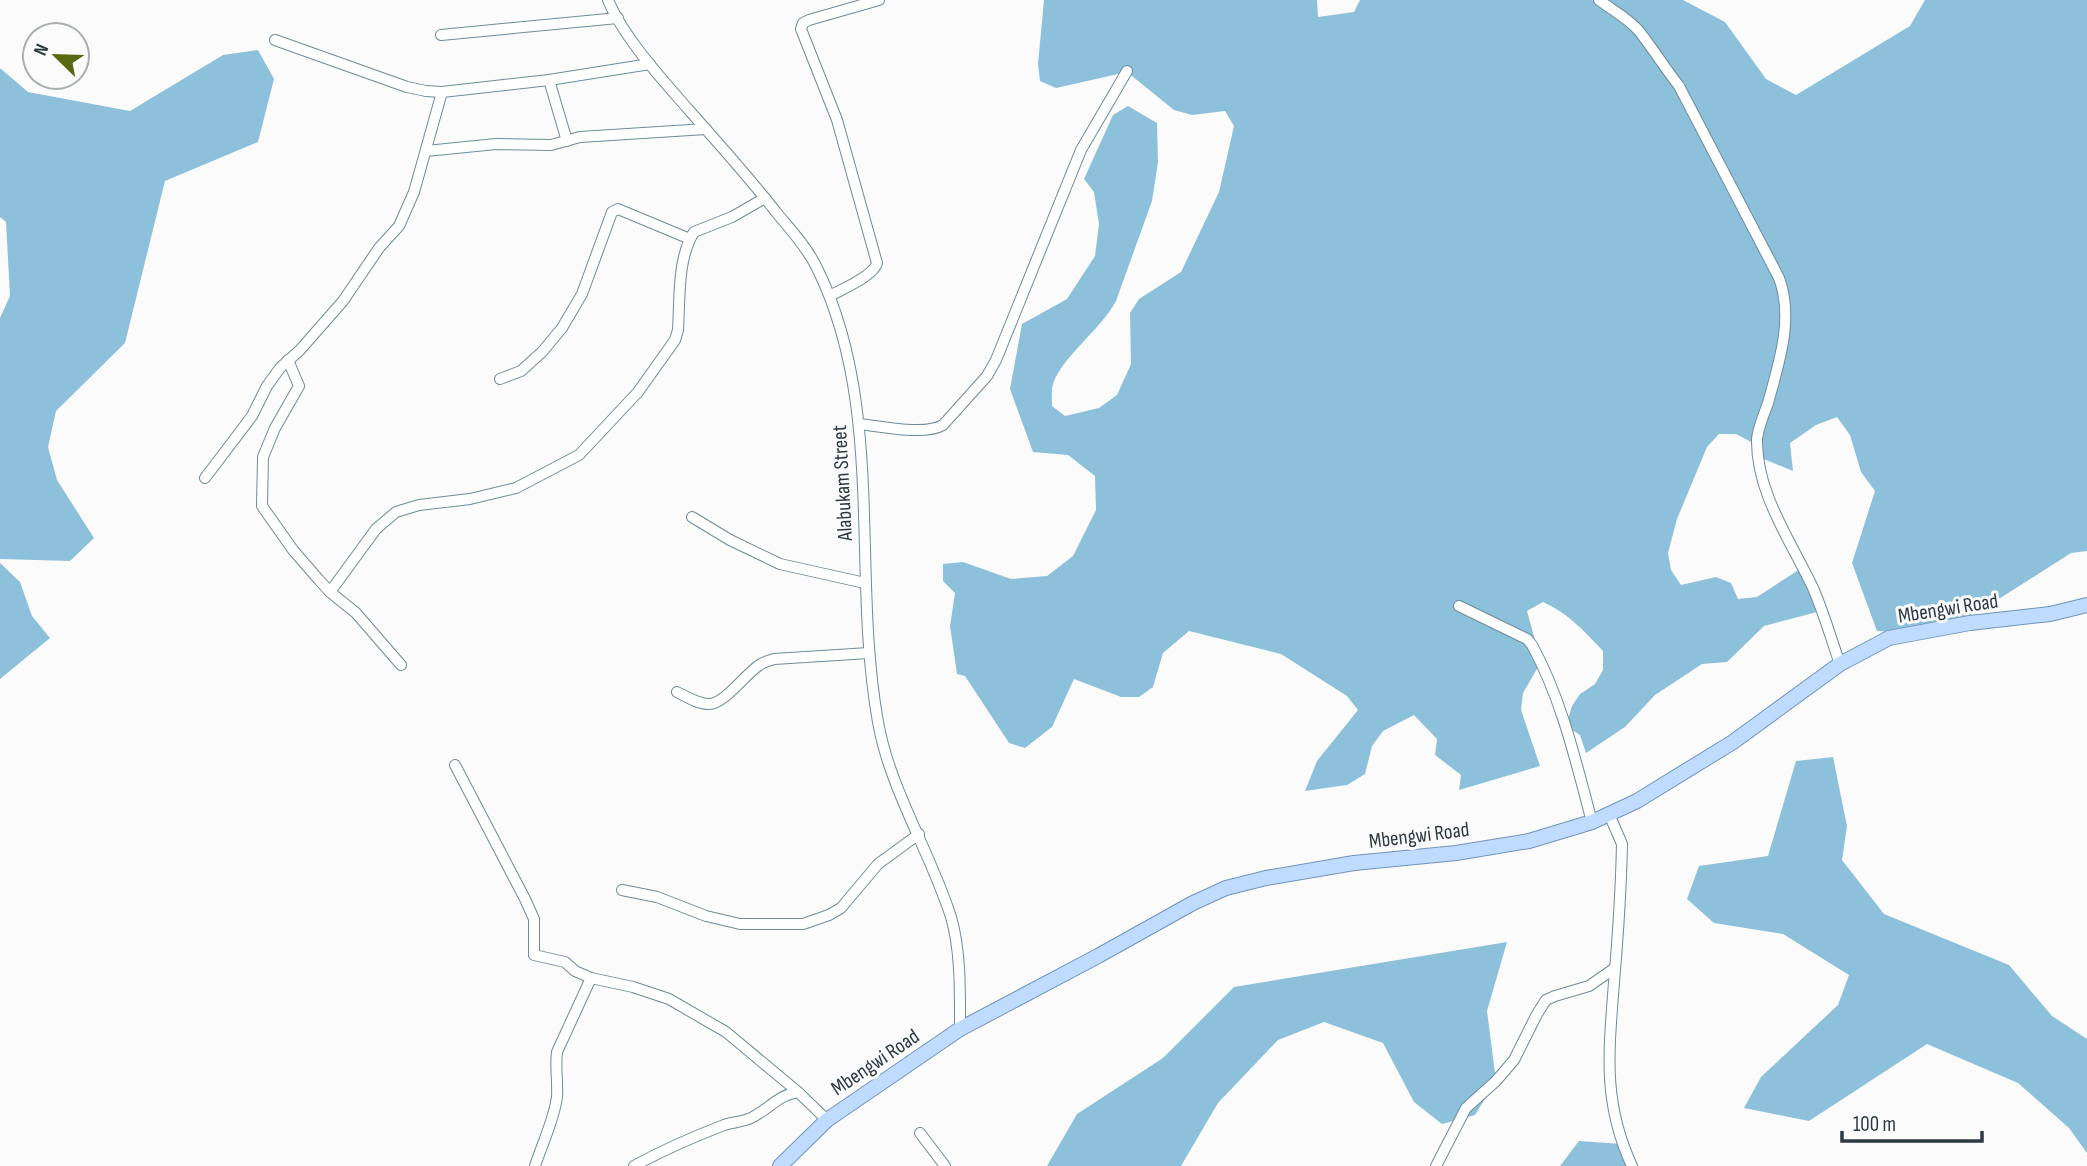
<svg xmlns="http://www.w3.org/2000/svg" width="2087" height="1166" font-family="'Sofia Sans Condensed',sans-serif">
<rect width="100%" height="100%" fill="#fbfbfb"/>
<g fill="#8dc1db">
<path d="M1044,0h273l1,17 36,-5 6,-12h323l42,22 41,57 30,16 114,-69 15,-26h162v551l-16,2 -94,60 -67,20 -33,-2 -25,-68 23,-72 -14,-19 -11,-37 -13,-18 -21,8 -26,18 3,28 -34,-14 -8,-15 -15,-8h-17l-12,13 -30,72 -9,34 3,17 10,15 35,-8 15,6 7,16 19,-2 46,-30 10,22 4,23 -53,14 -37,36 -25,2 -47,31 -30,32 -39,26 -6,-18 -14,-9 6,-20 8,-12 15,-10 8,-14v-19c-19,-20 -35,-38 -60,-49l-16,9 14,51 -18,31 -2,17 19,56 -81,24 2,-15 -26,-20 2,-16 -23,-24 -31,16 -11,15 -7,28 -18,11 -42,6 12,-30 41,-51 -11,-14 -66,-42 -92,-23 -26,22 -10,34 -14,10h-18l-47,-18 -22,48 -27,21 -16,-5 -44,-67 -8,-2 -7,-48 5,-33 -12,-12v-17l20,-2 48,17 36,-3 26,-20 23,-46 -1,-34 -27,-21 -35,-3 -23,-63 12,-65 45,-25 28,-43 4,-32 -5,-32 -10,-13 29,-64 15,-9 29,17 1,39 -6,39 -36,100c-16,30 -53,54 -63,83 -2,7 -1,15 -1,22l13,10 34,-8 18,-13 14,-31 -1,-51 9,-14 42,-27 38,-80 15,-66 -9,-15 -33,4 -18,-5 -47,-38 -71,16 -16,-7 -2,-17z"/>
<path d="M258,50l16,29 -16,63 -93,39 -40,162 -69,68 -8,36 9,33 37,58 -24,23 -70,-2v-241l10,-22 -4,-74 -6,-5v-149l28,24 102,19 93,-56z"/>
<path d="M0,563l20,19 12,34 18,22 -50,41z"/>
<path d="M1833,757l14,69 -5,34 42,54 125,51 43,51 35,23v114l-18,-25 -51,-45 -91,-39 -118,77 -65,-13 17,-31 77,-72 11,-30 -66,-41 -69,-11 -27,-24 12,-33 69,-10 28,-95z"/>
<path d="M1507,942l-20,69 9,70 -21,34 -33,9 -28,-22 -31,-59 -59,-21 -46,18 -60,63 -37,63h-134l30,-52 86,-56 71,-71z"/>
<path d="M1579,1141l43,3 10,22h-72z"/>
</g>
<g fill="none" stroke-linecap="round" stroke-linejoin="round">
<g stroke="#6c8c9c" stroke-width="12">
<g id="minor">
<path d="M608,0c16,38 53,78 80,109 30,34 60,67 88,103 14,17 30,34 40,54 70,139 35,306 62,456 12,68 52,129 73,195 10,34 9,77 9,112"/>
<path d="M1599,0c13,10 29,18 40,31 14,18 26,37 40,55l100,192c15,40 0,85 -11,125 -4,11 -10,25 -11,36 -1,54 34,102 56,149 11,25 18,51 27,76"/>
<path d="M441,35l177,-17"/>
<path d="M275,40l132,47 19,4 16,1 107,-12 101,-16"/>
<path d="M549,80l18,61"/>
<path d="M426,151l70,-7 55,1 29,-8 126,-8"/>
<path d="M830,296c12,-7 44,-20 47,-33l-40,-143 -36,-91 2,-6 6,-3 70,-20"/>
<path d="M288,360l11,26 -24,42 -12,29 -1,49 31,44 26,30 11,12 26,21 45,52"/>
<path d="M500,379l21,-8 21,-19 20,-24 20,-34 30,-82 6,-3 72,30"/>
<path d="M859,424c22,2 65,12 84,1l44,-49 9,-16 85,-210 46,-79"/>
<path d="M205,478l47,-62 15,-30 13,-18 20,-18 43,-49 36,-53 20,-22 15,-34 28,-100"/>
<path d="M692,517l38,23 50,24 85,19"/>
<path d="M330,592l46,-63 20,-17 23,-7 51,-6 46,-11 63,-33 59,-63 37,-52 3,-10c2,-30 -1,-71 16,-98l38,-15 33,-19"/>
<path d="M1459,606l68,33 5,6c30,55 44,117 60,177"/>
<path d="M677,692c10,5 21,12 32,12 15,0 36,-29 49,-38 5,-4 10,-5 16,-7l95,-6"/>
<path d="M455,765l70,134 9,20v36l31,7 10,9 16,7 42,9 36,12 57,33 72,60"/>
<path d="M1609,814l13,30c-1,46 -4,92 -8,138 -5,69 -12,119 18,184"/>
<path d="M622,890l35,7 49,19 34,8h63l26,-9 12,-7 37,-44 41,-30"/>
<path d="M920,1133l25,33"/>
<path d="M535,1166c7,-22 19,-46 22,-69 1,-15 -2,-30 0,-45l34,-74"/>
<path d="M634,1166c29,-16 59,-29 90,-41 9,-3 18,-3 27,-7 17,-8 27,-23 47,-26l29,28"/>
<path d="M1436,1166l30,-58 30,-27 18,-21 23,-46 9,-14 9,-4 34,-10 26,-18"/>
</g>
</g>
<g stroke="#7094bb" stroke-width="16">
<path id="major" d="M780,1166l47,-46 133,-91 138,-73 95,-53 33,-15 40,-10 88,-15 102,-10 73,-12 63,-19 45,-21 96,-59 107,-78 49,-26 81,-15 80,-9 37,-9"/>
</g>
<use href="#minor" stroke="#fff" stroke-width="10"/>
<use href="#major" stroke="#bfdcfe" stroke-width="14"/>
</g>
<g text-anchor="middle" stroke-width="6" stroke-linejoin="round" paint-order="stroke">
<g font-size="21" fill="#2c3a41" stroke="#fbfbfb">
<text transform="translate(842 483) rotate(-93)" y="7">Alabukam Street</text>
<text transform="translate(1948 608) rotate(-9)" y="7">Mbengwi Road</text>
<text transform="translate(1419 835) rotate(-7)" y="7">Mbengwi Road</text>
<text transform="translate(875 1062) rotate(-34)" y="7">Mbengwi Road</text>
</g>
</g>
<g transform="translate(56 56) rotate(293)"><circle r="33" fill="#fbfbfb" stroke="#a8aeb1" stroke-width="2"/>
<path d="M0-5L12 26L0 18L-12 26Z" fill="#596912"/>
<text y="-10" font-size="19" font-weight="bold" text-anchor="middle" fill="#2c3a41">N</text>
</g>
<path d="M1842 1131v10h140v-10" fill="none" stroke="#2c3a41" stroke-width="3.5"/>
<text x="1853" y="1131" font-size="21" fill="#2c3a41" stroke="#fbfbfb" stroke-width="5" paint-order="stroke">100 m</text>
</svg>
